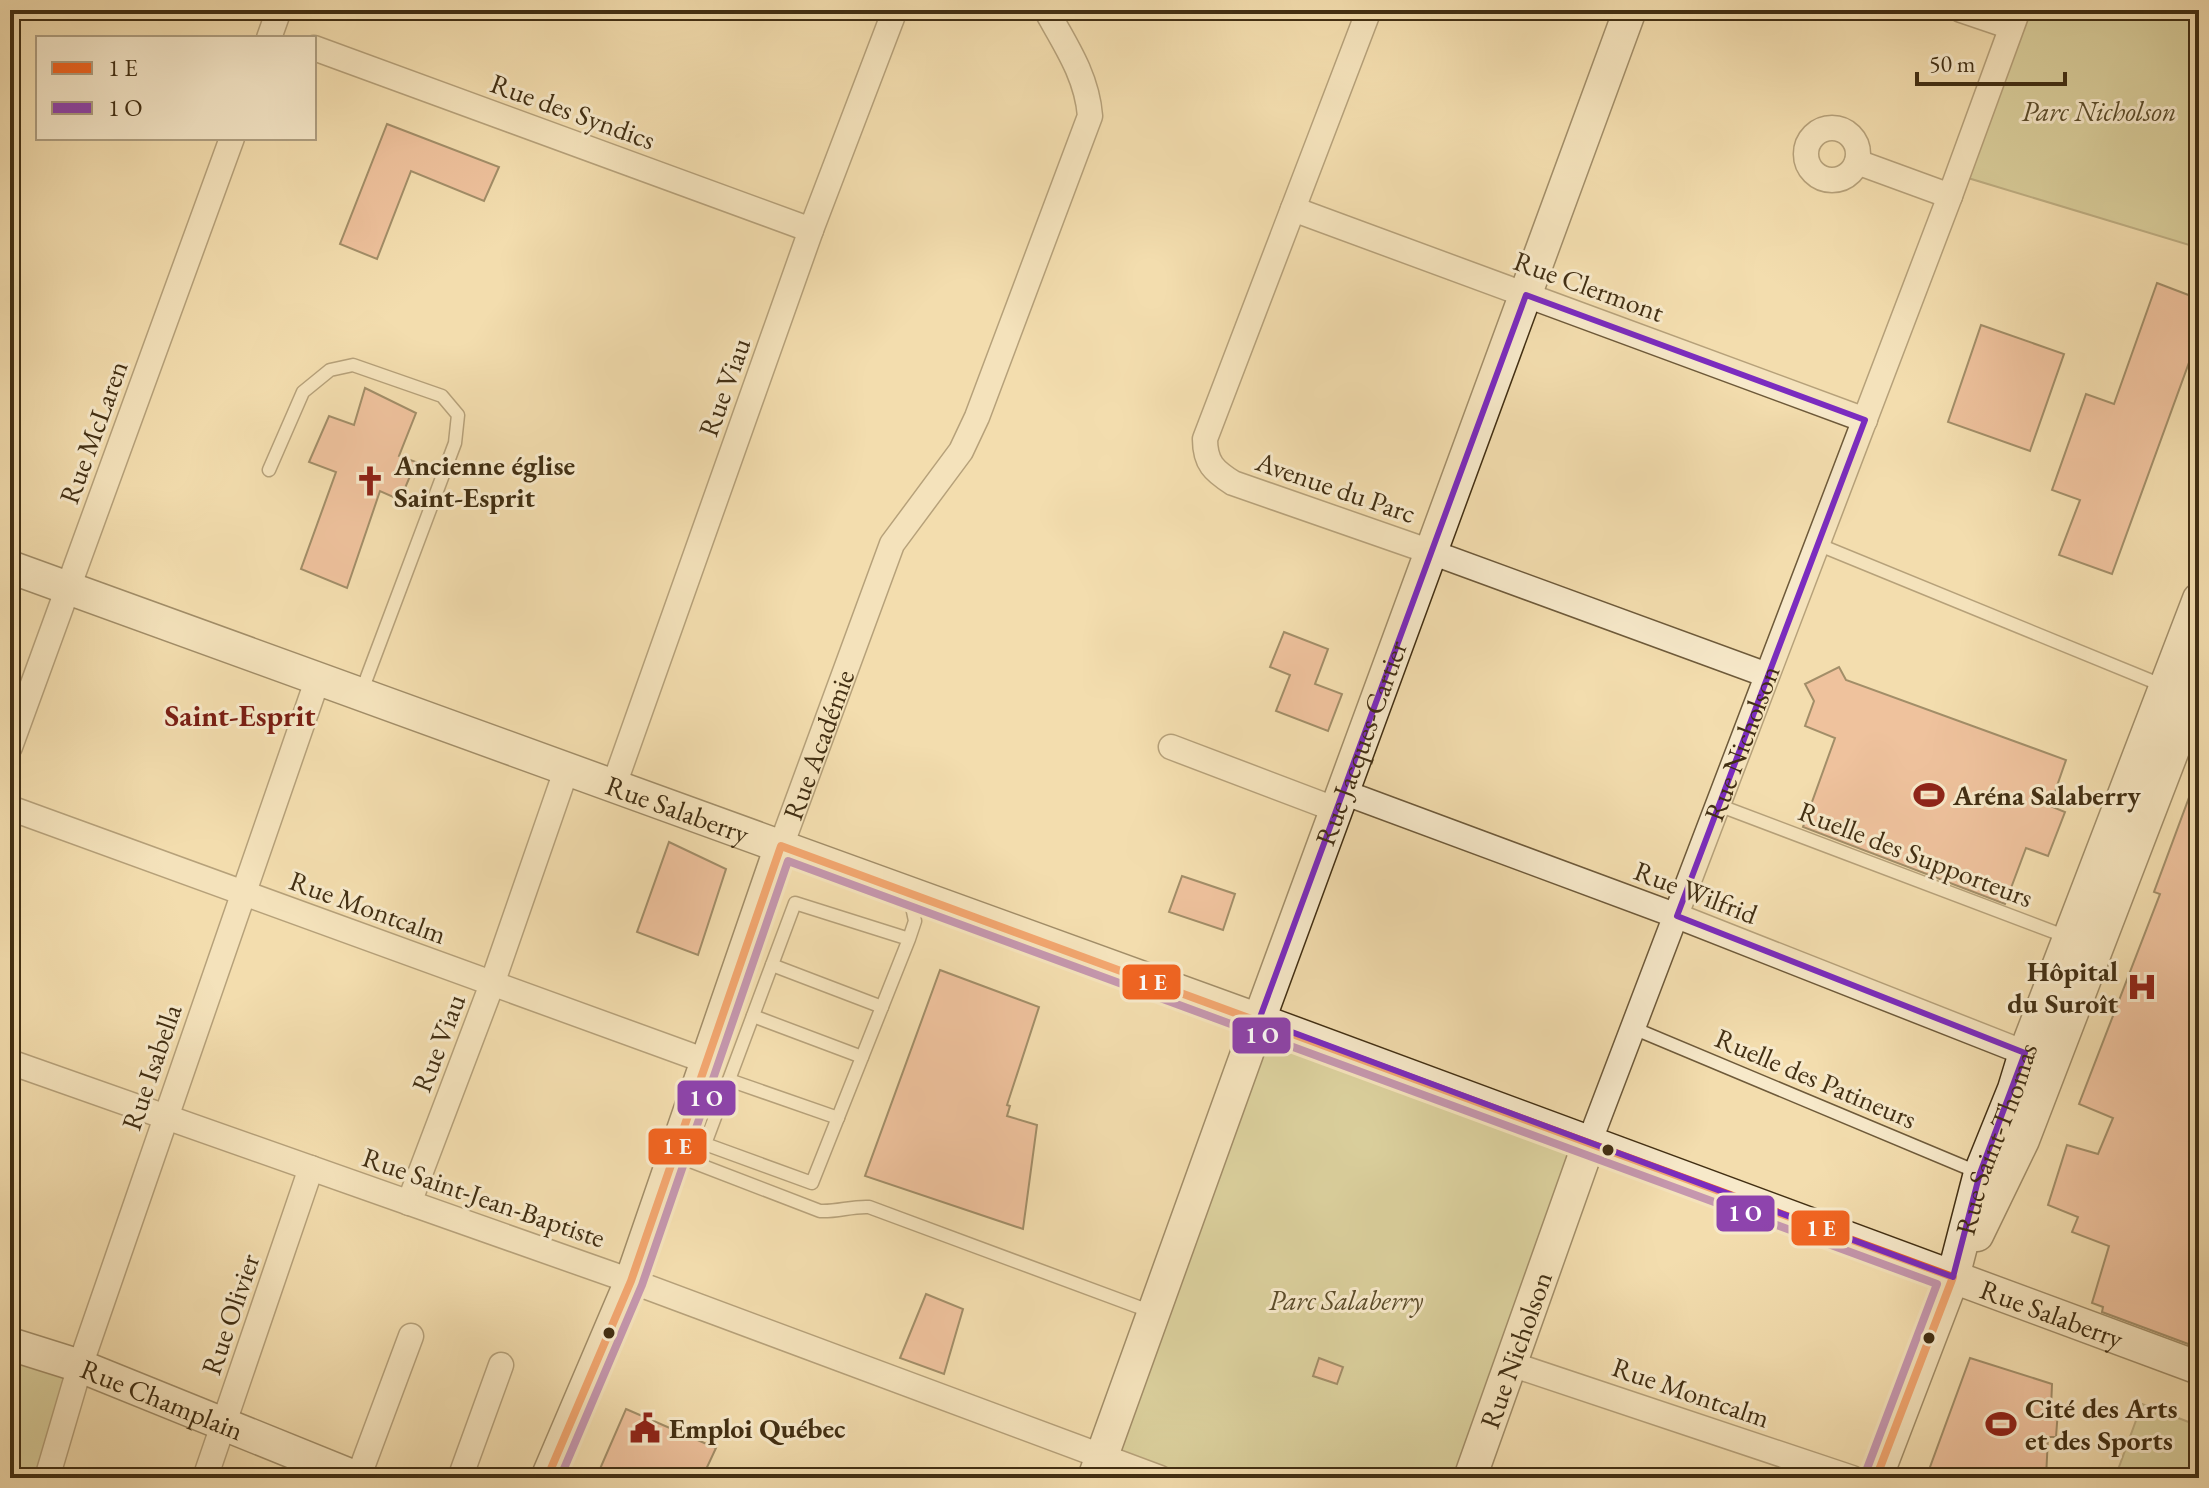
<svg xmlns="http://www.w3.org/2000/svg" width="2209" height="1488" font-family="'EB Garamond',serif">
<rect width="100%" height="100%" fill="#f3ddae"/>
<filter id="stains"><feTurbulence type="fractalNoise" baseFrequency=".0025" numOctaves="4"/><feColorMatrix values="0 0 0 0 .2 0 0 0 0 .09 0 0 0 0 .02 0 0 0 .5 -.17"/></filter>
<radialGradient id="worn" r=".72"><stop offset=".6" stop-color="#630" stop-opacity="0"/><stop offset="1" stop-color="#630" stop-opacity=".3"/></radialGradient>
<g fill="#bfc088" stroke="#80784e" stroke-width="2">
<path d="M2031,10h168v238l-231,-70z"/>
<path d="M1259,1020l330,123 -119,335h-310l-58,-22z"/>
<path d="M10,1344l70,22 -33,112h-37z"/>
<path d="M2142,1404l57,22v52h-84z"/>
</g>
<g fill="#eaa387" stroke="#422f13" stroke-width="2">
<path d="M387,124l112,43 -15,34 -73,-30 -34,88 -37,-15z"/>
<path d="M2157,283l42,16v36l-87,239 -53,-19 21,-55 -28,-10 34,-96 28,10z"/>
<path d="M1981,325l83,29 -34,97 -82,-29z"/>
<path d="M365,388l51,25 -17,43 17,6 -16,38 -20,-9 -33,97 -46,-19 35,-97 -27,-10 20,-46 25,9z"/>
<path d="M1284,632l44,17 -13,35 27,10 -14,37 -52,-20 14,-36 -20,-8z"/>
<path d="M1839,667l7,13 220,80 -16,46 15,6 -17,44 -22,-8 -21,56 -202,-77 32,-89 -30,-12 9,-25 -9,-17z"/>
<path d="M2197,776h2v572l-97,-36 1,-5 -11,-4 17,-57 -37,-14 6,-15 -30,-12 19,-60 31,9 15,-36 -34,-14 81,-210 -6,-2z"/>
<path d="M669,842l57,27 -28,86 -61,-23z"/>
<path d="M1182,876l53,18 -12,36 -54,-18z"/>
<path d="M940,970l99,37 -32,98 3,1 -3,10 30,9 -14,104 -158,-53z"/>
<path d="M926,1294l37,15 -19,65 -44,-16z"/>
<path d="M1319,1358l24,9 -6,17 -24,-8z"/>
<path d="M1970,1358l82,26 -1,25 7,1 -2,27h-8l-2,41h-120z"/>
<path d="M626,1409l90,39 -14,30h-106z"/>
</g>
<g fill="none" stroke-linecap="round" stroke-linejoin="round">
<g stroke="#6e5a3a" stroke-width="15">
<g id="lane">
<path d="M269,470l34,-78 27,-22 23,-5 89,31 16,19 -3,28 -94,250"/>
<path d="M1817,544l347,142"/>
<path d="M1718,805l349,132"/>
<path d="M909,939l-114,-36 -90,241 107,39 97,-244 6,-18 -5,-24"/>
<path d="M772,965l110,42"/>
<path d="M753,1016l109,41"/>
<path d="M1633,1028l344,144"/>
<path d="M729,1080l109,38"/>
<path d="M677,1156l143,55c17,1 32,-5 49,-4l283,105"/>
</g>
</g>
<g stroke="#6e5a3a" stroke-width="27">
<g id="street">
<path d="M1369,10l-164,429c0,24 9,32 28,44l198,69 336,123"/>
<path d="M1961,10l50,17"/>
<path d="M269,38l10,-28"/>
<path d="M314,48l497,182"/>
<circle cx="1832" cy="154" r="26"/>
<path d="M1857,162l93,34"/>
<path d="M1293,209l572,211"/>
<path d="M10,747l222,-609"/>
<path d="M1171,747l166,63"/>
<path d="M614,785l197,-555 84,-220"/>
<path d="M1343,792l334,124 348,137"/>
<path d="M10,808l696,253"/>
<path id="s1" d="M781,846l111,-302 69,-93 16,-34 113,-301c-3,-40 -25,-72 -44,-106"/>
<path d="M10,1062l621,219 529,197"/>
<path id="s2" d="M1589,1143l361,-947 68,-186"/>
<path d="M409,1203l83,-219 75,-216"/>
<path d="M1511,1364l341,114"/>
<path d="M47,1478l33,-112 238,-688"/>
<path d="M205,1478l106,-310"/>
<path d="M358,1478l53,-142"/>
<path d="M460,1478l41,-113"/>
</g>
</g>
<g stroke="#422f13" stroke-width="35">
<g id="secondary">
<path id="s3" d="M10,567l1249,453 940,348"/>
<path d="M1977,1235l46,-95 176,-458"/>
<path id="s4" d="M10,1344l70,22 277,112"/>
<path d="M547,1478l84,-197 150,-435"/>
<path id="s5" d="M1094,1478l165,-458 371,-1010"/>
<path id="s6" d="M1470,1478l119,-335"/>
<path id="s7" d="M1876,1478l77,-201 27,-104 34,-84 11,-36 174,-454"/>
</g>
</g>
<use href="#lane" stroke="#f7e9ca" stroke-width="12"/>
<use href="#street" stroke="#f7e9ca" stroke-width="24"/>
<use href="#secondary" stroke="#f7e9ca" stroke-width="32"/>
<g stroke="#f7e9ca" stroke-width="14">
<path id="bus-1" d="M547,1478l84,-197 150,-435 1172,431 -77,201"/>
</g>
<g stroke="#f7e9ca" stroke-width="14">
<path id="bus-2" d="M560,1478l82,-193 146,-424 1149,423 -72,190"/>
</g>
<use href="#bus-1" stroke="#f26522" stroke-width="8"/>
<use href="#bus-2" stroke="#8e44ad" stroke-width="8"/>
</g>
<path d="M0 0H2209V1488H0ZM1526,295l339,125 -188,496 348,137 -45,120 -27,104 -694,-257z" fill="#f3ddae" fill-opacity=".55" fill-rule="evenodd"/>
<path fill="none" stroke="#7b2cbf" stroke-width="6" stroke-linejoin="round" d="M1526,295l339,125 -188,496 348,137 -45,120 -27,104 -694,-257z"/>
<defs>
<g id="church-bare" transform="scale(2.4)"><path d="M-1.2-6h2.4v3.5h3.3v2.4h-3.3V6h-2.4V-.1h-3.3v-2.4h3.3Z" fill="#8f2418" stroke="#f7e9ca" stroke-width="2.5" paint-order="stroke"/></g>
<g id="stadium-bare" transform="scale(2.4)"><path d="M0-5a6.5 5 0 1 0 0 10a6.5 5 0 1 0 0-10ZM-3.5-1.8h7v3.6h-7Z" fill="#8f2418" stroke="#f7e9ca" stroke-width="2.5" paint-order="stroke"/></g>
<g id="hospital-bare" transform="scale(2.4)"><path d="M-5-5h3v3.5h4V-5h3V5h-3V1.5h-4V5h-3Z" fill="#8f2418" stroke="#f7e9ca" stroke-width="2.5" paint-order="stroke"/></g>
<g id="civic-bare" transform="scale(2.4)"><path d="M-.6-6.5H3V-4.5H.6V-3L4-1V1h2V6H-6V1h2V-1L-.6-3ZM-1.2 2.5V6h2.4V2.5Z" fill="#8f2418" stroke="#f7e9ca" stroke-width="2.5" paint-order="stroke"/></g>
</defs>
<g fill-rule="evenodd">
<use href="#church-bare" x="370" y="481"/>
<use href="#stadium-bare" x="1929" y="795"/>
<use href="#hospital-bare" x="2142" y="987"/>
<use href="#stadium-bare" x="2001" y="1424"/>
<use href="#civic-bare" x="645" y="1428"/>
</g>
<g fill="#422f13" stroke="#f7e9ca" stroke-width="3">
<circle cx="1608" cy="1150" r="7"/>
<circle cx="609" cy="1333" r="7"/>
<circle cx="1929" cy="1338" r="7"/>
</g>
<g text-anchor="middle" stroke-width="6" stroke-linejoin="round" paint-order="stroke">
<g font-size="28" fill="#422f13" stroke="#f7e9ca">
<text transform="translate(573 111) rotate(20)" y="10">Rue des Syndics</text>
<text transform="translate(1589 286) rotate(20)" y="10">Rue Clermont</text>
<text transform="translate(724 387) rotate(-70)" y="10">Rue Viau</text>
<text transform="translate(93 432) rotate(-70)" y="10">Rue McLaren</text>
<text transform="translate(1336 487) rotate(19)" y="10">Avenue du Parc</text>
<text dy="10" stroke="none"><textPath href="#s2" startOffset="428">Rue Nicholson</textPath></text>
<text dy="10" stroke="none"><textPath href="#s5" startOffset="782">Rue Jacques-Cartier</textPath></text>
<text dy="10" stroke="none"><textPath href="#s1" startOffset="108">Rue Académie</textPath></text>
<text dy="10" stroke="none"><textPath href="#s3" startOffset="710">Rue Salaberry</textPath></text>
<text transform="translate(1916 854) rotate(21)" y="10">Ruelle des Supporteurs</text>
<text transform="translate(1696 892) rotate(21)" y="10">Rue Wilfrid</text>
<text transform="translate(368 907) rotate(20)" y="10">Rue Montcalm</text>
<text transform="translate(438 1043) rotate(-69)" y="10">Rue Viau</text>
<text transform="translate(151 1067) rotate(-71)" y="10">Rue Isabella</text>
<text transform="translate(1816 1078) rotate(23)" y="10">Ruelle des Patineurs</text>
<text dy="10" stroke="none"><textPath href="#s7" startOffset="360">Rue Saint-Thomas</textPath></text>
<text transform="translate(484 1197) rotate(19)" y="10">Rue Saint-Jean-Baptiste</text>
<text dy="10" stroke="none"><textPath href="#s3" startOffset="2174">Rue Salaberry</textPath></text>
<text transform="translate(230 1314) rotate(-71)" y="10">Rue Olivier</text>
<text dy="10" stroke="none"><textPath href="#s6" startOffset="136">Rue Nicholson</textPath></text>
<text transform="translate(1691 1392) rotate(19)" y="10">Rue Montcalm</text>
<text dy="10" stroke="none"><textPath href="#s4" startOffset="162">Rue Champlain</textPath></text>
</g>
<g font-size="28" font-style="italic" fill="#5b4c2a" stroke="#f7e9ca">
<text x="2099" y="121">Parc Nicholson</text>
<text x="1346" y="1310">Parc Salaberry</text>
</g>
<g font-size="28" font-weight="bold" fill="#422f13" stroke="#f7e9ca" text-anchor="start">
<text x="394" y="475">Ancienne église<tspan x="394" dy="32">Saint-Esprit</tspan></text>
<text x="1953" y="805">Aréna Salaberry</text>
<text x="2118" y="981" text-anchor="end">Hôpital<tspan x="2118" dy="32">du Suroît</tspan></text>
<text x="2025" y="1418">Cité des Arts<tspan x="2025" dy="32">et des Sports</tspan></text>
<text x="669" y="1438">Emploi Québec</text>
</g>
<g font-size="30" font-weight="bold" fill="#7a1f14" stroke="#f7e9ca">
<text x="240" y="726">Saint-Esprit</text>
</g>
</g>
<g stroke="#f7e9ca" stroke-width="3">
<rect x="1121" y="963" width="61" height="38" rx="8" fill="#f26522"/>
<rect x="1231" y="1016" width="61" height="39" rx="8" fill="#8e44ad"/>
<rect x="676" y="1079" width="61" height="38" rx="8" fill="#8e44ad"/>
<rect x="647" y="1127" width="61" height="39" rx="8" fill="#f26522"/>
<rect x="1715" y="1194" width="61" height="39" rx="8" fill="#8e44ad"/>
<rect x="1790" y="1209" width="61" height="38" rx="8" fill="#f26522"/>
</g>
<g font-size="22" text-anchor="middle" font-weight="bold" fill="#fff">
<text x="1152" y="990">1 E</text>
<text x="1262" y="1043">1 O</text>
<text x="706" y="1106">1 O</text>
<text x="677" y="1154">1 E</text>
<text x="1745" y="1221">1 O</text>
<text x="1821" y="1236">1 E</text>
</g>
<rect width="2209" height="1488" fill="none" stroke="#f3ddae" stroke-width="40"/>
<rect x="12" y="12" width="2185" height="1464" fill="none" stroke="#422f13" stroke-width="4"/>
<rect x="20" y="20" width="2169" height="1448" fill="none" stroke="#422f13" stroke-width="2"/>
<rect x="36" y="36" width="280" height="104" fill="#f7e9ca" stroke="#af9f81" stroke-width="2"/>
<rect x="52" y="62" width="40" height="12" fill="#f26522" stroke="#af9f81" stroke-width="2"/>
<text x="108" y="76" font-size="24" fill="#422f13">1 E</text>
<rect x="52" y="102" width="40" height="12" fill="#8e44ad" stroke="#af9f81" stroke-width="2"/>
<text x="108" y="116" font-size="24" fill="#422f13">1 O</text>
<path d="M1917 72v12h148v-12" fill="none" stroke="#422f13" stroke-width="4"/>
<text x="1929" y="72" font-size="24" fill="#422f13" stroke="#f7e9ca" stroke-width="6" paint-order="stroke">50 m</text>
<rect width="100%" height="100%" filter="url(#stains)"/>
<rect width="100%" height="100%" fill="url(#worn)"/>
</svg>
